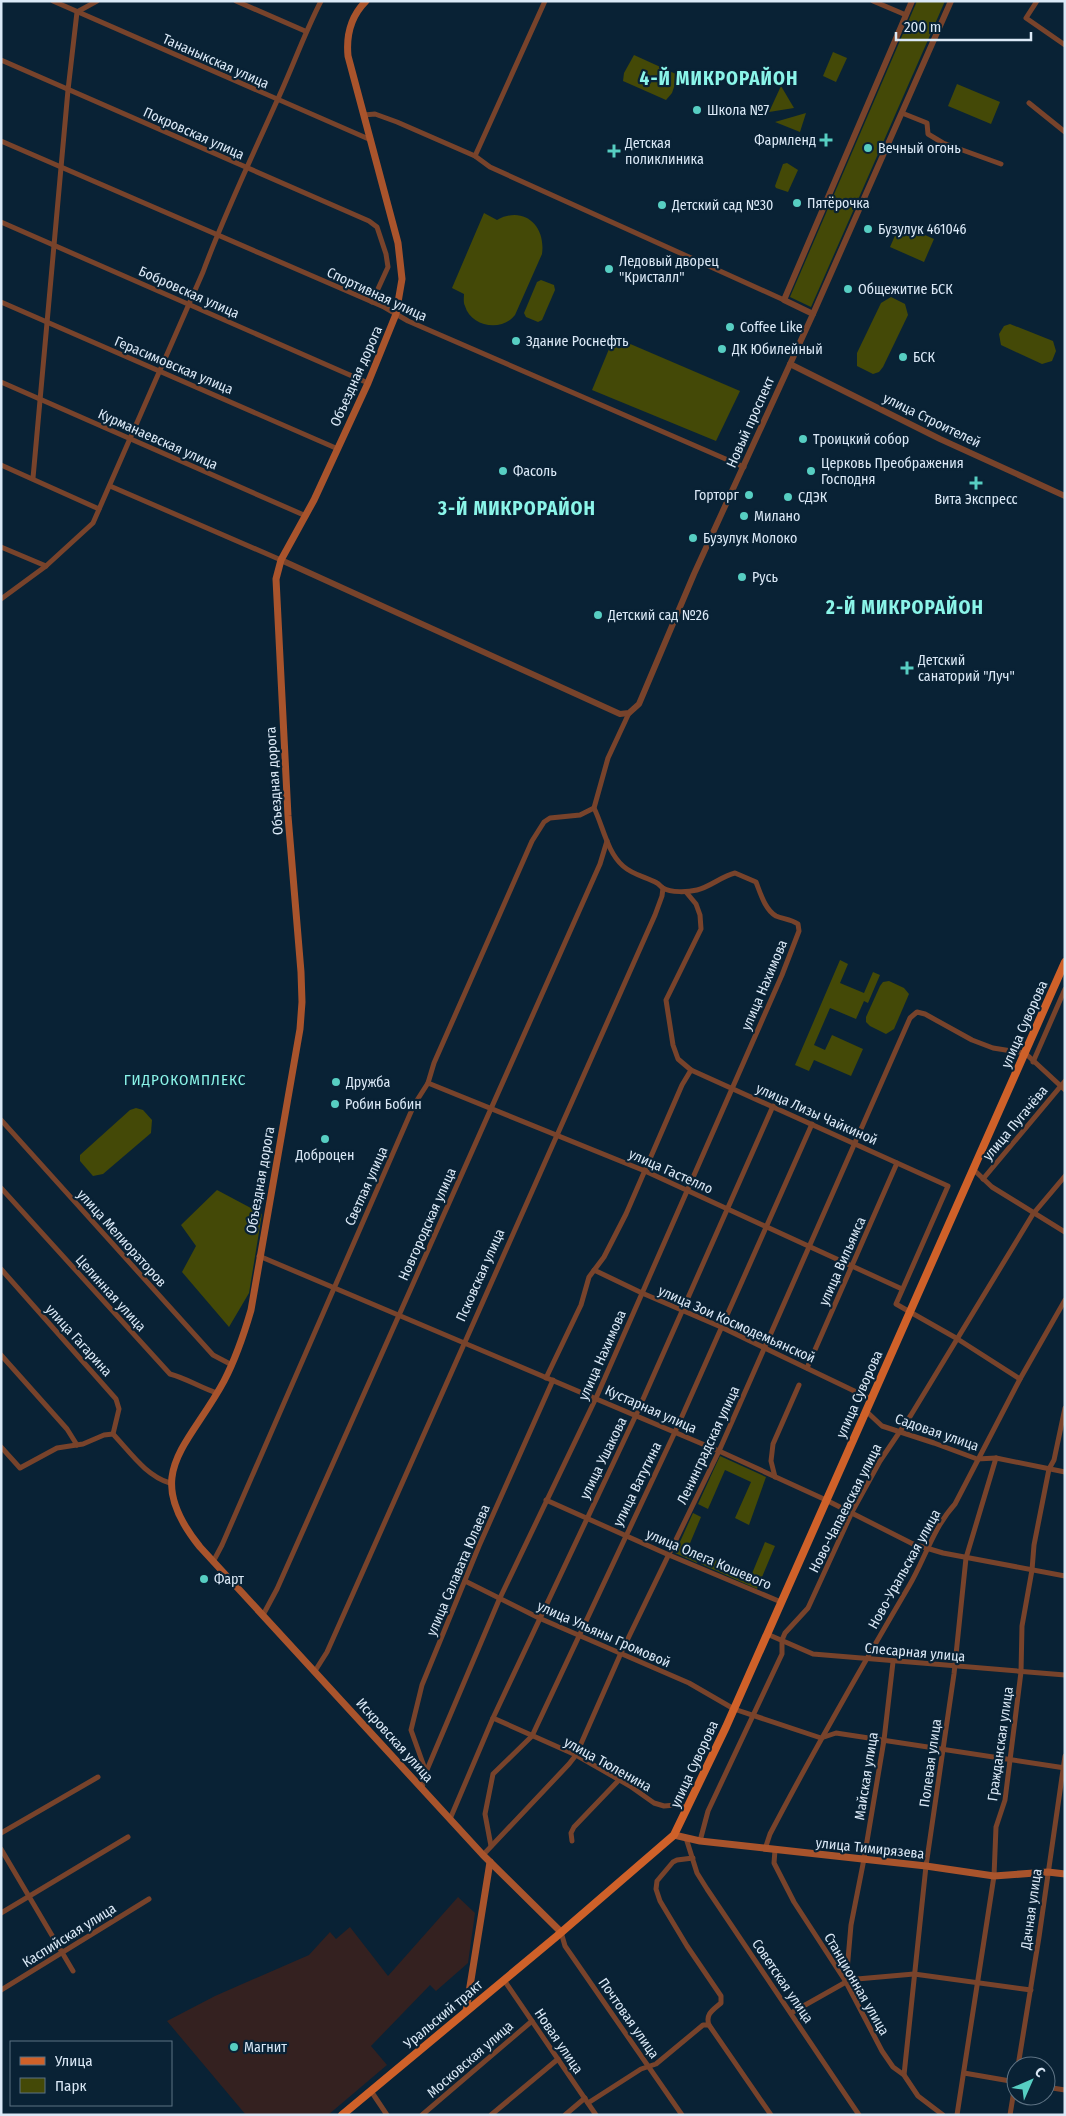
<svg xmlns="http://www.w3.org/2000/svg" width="1066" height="2116" font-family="'Fira Sans Condensed',sans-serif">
<rect width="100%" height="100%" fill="#092235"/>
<path fill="#342120" d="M458,1897l17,16 -7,50 -32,28 -6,-6 -59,61 16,19 -59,50h-82l-79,-94 48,-25 94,-41 21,-23 6,7 14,-12 38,49z"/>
<g fill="#444907">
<path d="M917,1h28l-134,306 -21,-10z"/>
<path d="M833,52l14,6 -11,24 -13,-6z"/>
<path d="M634,55l44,20 -6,18 -6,7 -43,-19 1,-8z"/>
<path d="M957,84l43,18 -9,22 -43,-18z"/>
<path d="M781,86l13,22 -25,4z"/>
<path d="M806,113l-6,19 -25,-10z"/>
<path d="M787,163l11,7 -10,22 -12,-4 -1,-2 8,-22z"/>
<path d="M484,213l13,7c27,-15 49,6 45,34l-27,61c-13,17 -44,12 -50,-9 -2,-4 -1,-9 -1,-12l-12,-6z"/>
<path d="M900,224l34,15 -10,23 -34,-15z"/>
<path d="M541,280l13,5 1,5 -13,30 -4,2 -12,-5 -2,-4 13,-31z"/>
<path d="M891,297l14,7 3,11 -25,52 -4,5 -6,2 -16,-8v-13l24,-50z"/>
<path d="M1010,324l43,17 3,10 -4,10 -10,3 -41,-19 -2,-11 5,-8z"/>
<path d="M614,337l126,54 -24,50 -124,-51z"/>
<path d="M840,960l8,4 -8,19 24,10 9,-21 7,3 -12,28 -4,-2 -8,18 -26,-11 -16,37 11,5 7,-15 31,14 -12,27 -37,-16 -5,11 -14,-6z"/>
<path d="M889,981l15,7 5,6 -15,35 -8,5 -16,-8 -4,-4v-5l14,-31 3,-4z"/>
<path d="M136,1108l7,2 9,10 -1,13 -48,41 -10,2 -13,-15v-6l50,-45z"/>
<path d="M217,1190l45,24 -13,79 -20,34 -47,-55 14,-26 -15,-21z"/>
<path d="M720,1456l46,21 -17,48 -14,-7 16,-36 -26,-12 -17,39 -10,-5z"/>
<path d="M693,1513l8,4 -13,31 13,6 -4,9 -22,-10z"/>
<path d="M765,1542l10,4 -18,43 -56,-25 3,-9 47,21z"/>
</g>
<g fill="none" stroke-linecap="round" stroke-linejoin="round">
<g stroke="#78432b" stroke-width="5">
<path d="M53,1l318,139"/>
<path d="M236,1l69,30"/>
<path d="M873,1l33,14"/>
<path d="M1037,1l-11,17 39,27"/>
<path d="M1,60l368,161 8,6 9,27 2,13 -16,35"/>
<path d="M1029,103l36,29"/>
<path d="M902,113l25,10 1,11 15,9 58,21"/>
<path d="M364,115l11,-1 22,8 78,34 15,11 294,133"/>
<path d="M1,141l383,166 24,14 336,146"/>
<path d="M475,156l70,-155"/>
<path d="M1,222l367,161"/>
<path d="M1,302l337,147"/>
<path d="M1,382l305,134"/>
<path d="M1,465l98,44"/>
<path d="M33,478l35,-388 9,-78 20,-11"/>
<path d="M110,486l171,74"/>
<path d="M1,547l45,19"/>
<path d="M1,599l45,-33 47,-43 110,-251c21,-57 48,-113 73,-169 16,-34 28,-69 45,-102"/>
<path d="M686,892l10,12 4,11 1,14 -35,71 7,45 5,14 13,11 257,116 -52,118 60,34 64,41"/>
<path d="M1033,1062l32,-73"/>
<path d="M428,1083l217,88 257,118"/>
<path d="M1,1120l212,235 19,10"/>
<path d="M973,1169l19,18 73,45"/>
<path d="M983,1179l82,-98"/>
<path d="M1,1188l169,186c18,5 29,13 47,19"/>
<path d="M259,1256l460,195 107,49 87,44 30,9 122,23"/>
<path d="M1,1269l115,130 3,10 -6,25"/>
<path d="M594,1270l48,23 79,34 150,72"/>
<path d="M1,1355l66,74 10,16"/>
<path d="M807,1368l90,-205"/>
<path d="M546,1378l35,-73 8,-28 15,-20 22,-43 56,-129 9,-15"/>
<path d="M866,1411l16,15 52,17 43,16 19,-1 69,14"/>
<path d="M1,1447l19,21 37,-20 26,-4 21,-9 9,-1c17,18 33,42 57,49"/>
<path d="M775,1477l-4,-16 2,-17 26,-59"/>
<path d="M546,1500l123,55 112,47"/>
<path d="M213,1562l9,-17 192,-440 14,-22 6,-20 98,-222 12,-19 6,-4 30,-3 14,-7"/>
<path d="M465,1581l74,37 150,65 45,26 87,29 15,-5 229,35"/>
<path d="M263,1615l14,-26 323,-725 7,-23"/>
<path d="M767,1634l46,20 252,21"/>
<path d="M315,1671l12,-19 328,-737 7,-19 1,-8"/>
<path d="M493,1718l83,37 54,31 24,17 10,3 12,-1 11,3"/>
<path d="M426,1772l-15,-42 11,-45 57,-139 74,-166"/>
<path d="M422,1788l4,-16 73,-172 97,-202 186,-423 17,-44 -1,-7c-7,-5 -15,-5 -22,-8 -11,-6 -16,-24 -20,-34l-21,-9c-13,3 -25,14 -38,17 -9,2 -26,3 -34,-2 -2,-1 -4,-4 -6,-5 -11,-6 -24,-8 -34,-17 -16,-14 -20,-40 -29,-58l14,-50 21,-45"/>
<path d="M450,1819l43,-101 143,-303 137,-309"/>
<path d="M1,1833l97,-56"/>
<path d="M686,1838l11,35 10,16 152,226"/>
<path d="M572,1841l-1,-8 3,-6 45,-47"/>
<path d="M700,1841l8,-30 74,-157v-14l3,-7 23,-25 44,-96 28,-51 31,-46 122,-201 32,-38"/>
<path d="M491,1846l-6,-32 8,-40 39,-38 143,-304 137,-308"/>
<path d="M1,1849l72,122"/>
<path d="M765,1849l5,-15c44,-84 91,-166 139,-248 16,-27 24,-58 46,-82l65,-125 45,-79"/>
<path d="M775,1850l-1,13 20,39 52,80 36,69 11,16 11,8 14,21 25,19"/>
<path d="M483,1855l86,-91 7,-9 45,-102 98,-202 191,-433 7,-6 8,2 47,26 21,8 32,5 40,37"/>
<path d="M693,1858l-16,2 -4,2 -16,19 -1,8 4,12 27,45 34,50v7c-8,7 -16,11 -12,22l62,90"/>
<path d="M1,1913l127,-76"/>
<path d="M561,1932l4,14 117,169"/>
<path d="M504,1980l92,135"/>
<path d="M846,1982l5,-57 13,-66 20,-119 9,-78"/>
<path d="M1,1990l148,-91"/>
<path d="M791,2013l55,-31 11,-3 57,-5 117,16"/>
<path d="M1018,2066l21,-129 26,-181"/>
<path d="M964,2073l52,9"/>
<path d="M904,2075l22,-209 28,-192 12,-116 30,-100"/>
<path d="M1046,2087l19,3"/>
<path d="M371,2091l16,24"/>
<path d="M588,2103l53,-34 15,-5 47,-39h6"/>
<path d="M422,2115l110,-94"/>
<path d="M491,2115l67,-56"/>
<path d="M565,2115l20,-17"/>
<path d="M957,2115l37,-239 2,-49 9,-27 16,-128 1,-46 10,-56 2,-25 15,-76 5,-9 11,-52"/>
<path d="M1010,2115l6,-37"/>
</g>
<g stroke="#78432b" stroke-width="6">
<path d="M813,314l-29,-14 128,-299"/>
<path d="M790,364l150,75 125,57"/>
<path d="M281,560l339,154 9,-1 10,-9 55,-130 119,-260 138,-313"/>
</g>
<g stroke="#a9542c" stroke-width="7">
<path d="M366,1c-15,15 -20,34 -18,55l50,187 4,36 -6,35 -28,69 -54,117 -33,60 -5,19 12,237 13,156 1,30 -2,27 -49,281c-7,24 -15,48 -27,71 -36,67 -84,92 -24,166l283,308 78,77"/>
<path d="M674,1835l26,6 226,25 68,10 54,-4 17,2"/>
<path d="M466,2011l24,-149"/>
</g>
<path stroke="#cf6129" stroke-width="8" d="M342,2115l215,-179 117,-101 52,-108 339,-765"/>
</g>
<g fill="#57cec2" stroke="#092235" stroke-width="2">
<circle cx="697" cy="110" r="5"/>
<path d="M823.5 132.5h5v5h5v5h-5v5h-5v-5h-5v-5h5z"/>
<circle cx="868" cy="148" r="5"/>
<path d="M611.5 143.5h5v5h5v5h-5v5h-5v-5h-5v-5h5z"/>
<circle cx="797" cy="203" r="5"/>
<circle cx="662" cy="205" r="5"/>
<circle cx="868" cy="229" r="5"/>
<circle cx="609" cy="269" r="5"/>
<circle cx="848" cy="289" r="5"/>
<circle cx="730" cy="327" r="5"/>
<circle cx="516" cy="341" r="5"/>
<circle cx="722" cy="349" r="5"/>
<circle cx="903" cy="357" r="5"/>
<circle cx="803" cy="439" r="5"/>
<circle cx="503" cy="471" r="5"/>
<circle cx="811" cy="471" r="5"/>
<path d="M973.5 475.5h5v5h5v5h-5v5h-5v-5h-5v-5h5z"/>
<circle cx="749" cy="495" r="5"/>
<circle cx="788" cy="497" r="5"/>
<circle cx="744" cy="516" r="5"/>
<circle cx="693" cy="538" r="5"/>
<circle cx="742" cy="577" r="5"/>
<circle cx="598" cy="615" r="5"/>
<path d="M904.5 660.5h5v5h5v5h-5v5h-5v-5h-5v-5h5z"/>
<circle cx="336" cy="1082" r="5"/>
<circle cx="335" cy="1104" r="5"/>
<circle cx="325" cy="1139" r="5"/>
<circle cx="204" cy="1579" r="5"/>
<circle cx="234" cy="2047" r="5"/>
</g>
<g text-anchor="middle" stroke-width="4.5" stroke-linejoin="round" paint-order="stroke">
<g font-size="14" fill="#dbe9f7" stroke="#092235">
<text transform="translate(216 61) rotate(24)" y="5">Тананыкская улица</text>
<text transform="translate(194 133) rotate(24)" y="5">Покровская улица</text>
<text transform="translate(189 292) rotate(24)" y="5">Бобровская улица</text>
<text transform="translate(377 294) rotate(25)" y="5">Спортивная улица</text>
<text transform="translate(174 365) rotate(23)" y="5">Герасимовская улица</text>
<text transform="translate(356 376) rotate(-66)" y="5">Объездная дорога</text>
<text transform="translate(932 420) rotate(26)" y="5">улица Строителей</text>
<text transform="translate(750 422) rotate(-66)" y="5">Новый проспект</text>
<text transform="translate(158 439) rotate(24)" y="5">Курманаевская улица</text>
<text transform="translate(274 781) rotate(-94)" y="5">Объездная дорога</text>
<text transform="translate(764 985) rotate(-67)" y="5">улица Нахимова</text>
<text transform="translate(1024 1024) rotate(-66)" y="5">улица Суворова</text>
<text transform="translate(817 1114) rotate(24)" y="5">улица Лизы Чайкиной</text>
<text transform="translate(1015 1123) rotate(-50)" y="5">улица Пугачёва</text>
<text transform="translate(671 1171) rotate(24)" y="5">улица Гастелло</text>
<text transform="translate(260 1180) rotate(-80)" y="5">Объездная дорога</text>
<text transform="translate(366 1186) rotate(-66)" y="5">Светлая улица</text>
<text transform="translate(427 1224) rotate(-66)" y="5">Новгородская улица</text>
<text transform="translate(122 1238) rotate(48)" y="5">улица Мелиораторов</text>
<text transform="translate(842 1261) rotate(-66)" y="5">улица Вильямса</text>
<text transform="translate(480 1275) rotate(-66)" y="5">Псковская улица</text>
<text transform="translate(111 1293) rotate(48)" y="5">Целинная улица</text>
<text transform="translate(737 1324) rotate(24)" y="5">улица Зои Космодемьянской</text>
<text transform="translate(79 1340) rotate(48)" y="5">улица Гагарина</text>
<text transform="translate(602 1355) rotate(-66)" y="5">улица Нахимова</text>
<text transform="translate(859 1394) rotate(-66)" y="5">улица Суворова</text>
<text transform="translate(651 1409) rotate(24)" y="5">Кустарная улица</text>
<text transform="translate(937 1432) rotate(19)" y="5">Садовая улица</text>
<text transform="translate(708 1445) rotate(-65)" y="5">Ленинградская улица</text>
<text transform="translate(603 1458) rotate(-64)" y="5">улица Ушакова</text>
<text transform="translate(637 1484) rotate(-64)" y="5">улица Ватутина</text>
<text transform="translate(845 1508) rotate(-63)" y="5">Ново-Чапаевская улица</text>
<text transform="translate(709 1559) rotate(23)" y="5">улица Олега Кошевого</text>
<text transform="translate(904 1569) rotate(-61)" y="5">Ново-Уральская улица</text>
<text transform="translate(458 1570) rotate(-67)" y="5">улица Салавата Юлаева</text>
<text transform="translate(604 1634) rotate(24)" y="5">улица Ульяны Громовой</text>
<text transform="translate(915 1652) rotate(5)" y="5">Слесарная улица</text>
<text transform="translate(395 1740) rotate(48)" y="5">Искровская улица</text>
<text transform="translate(1000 1744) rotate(-82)" y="5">Гражданская улица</text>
<text transform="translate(930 1763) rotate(-82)" y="5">Полевая улица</text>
<text transform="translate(608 1764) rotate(29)" y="5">улица Тюленина</text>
<text transform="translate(694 1764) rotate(-65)" y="5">улица Суворова</text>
<text transform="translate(866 1776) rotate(-81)" y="5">Майская улица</text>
<text transform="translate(870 1848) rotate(6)" y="5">улица Тимирязева</text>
<text transform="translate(1031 1909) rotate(-82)" y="5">Дачная улица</text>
<text transform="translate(69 1935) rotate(-32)" y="5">Каспийская улица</text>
<text transform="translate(783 1981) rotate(56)" y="5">Советская улица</text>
<text transform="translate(857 1984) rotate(60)" y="5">Станционная улица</text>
<text transform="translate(443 2014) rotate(-40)" y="5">Уральский тракт</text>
<text transform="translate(629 2018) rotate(55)" y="5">Почтовая улица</text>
<text transform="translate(559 2041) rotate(56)" y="5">Новая улица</text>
<text transform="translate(470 2059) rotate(-41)" y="5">Московская улица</text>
</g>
<g font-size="14" fill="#dbe9f7" stroke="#092235" text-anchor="start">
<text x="707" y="115">Школа №7</text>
<text x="816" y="145" text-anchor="end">Фармленд</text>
<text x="625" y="148">Детская<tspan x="625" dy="16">поликлиника</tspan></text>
<text x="878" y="153">Вечный огонь</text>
<text x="807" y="208">Пятёрочка</text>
<text x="672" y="210">Детский сад №30</text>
<text x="878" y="234">Бузулук 461046</text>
<text x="619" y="266">Ледовый дворец<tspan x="619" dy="16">"Кристалл"</tspan></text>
<text x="858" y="294">Общежитие БСК</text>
<text x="740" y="332">Coffee Like</text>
<text x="526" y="346">Здание Роснефть</text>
<text x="732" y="354">ДК Юбилейный</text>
<text x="913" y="362">БСК</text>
<text x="813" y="444">Троицкий собор</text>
<text x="821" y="468">Церковь Преображения<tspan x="821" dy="16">Господня</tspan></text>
<text x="513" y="476">Фасоль</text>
<text x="739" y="500" text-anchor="end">Горторг</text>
<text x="798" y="502">СДЭК</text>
<text x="976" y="504" text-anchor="middle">Вита Экспресс</text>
<text x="754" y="521">Милано</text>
<text x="703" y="543">Бузулук Молоко</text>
<text x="752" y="582">Русь</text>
<text x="608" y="620">Детский сад №26</text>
<text x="918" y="665">Детский<tspan x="918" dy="16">санаторий "Луч"</tspan></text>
<text x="346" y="1087">Дружба</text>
<text x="345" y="1109">Робин Бобин</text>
<text x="325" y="1160" text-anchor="middle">Доброцен</text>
<text x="214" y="1584">Фарт</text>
<text x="244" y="2052">Магнит</text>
</g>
<g font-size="15" letter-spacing="1" fill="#8bf5e9" stroke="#092235">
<text x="185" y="1085">ГИДРОКОМПЛЕКС</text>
</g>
<g font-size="19" font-weight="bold" letter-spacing="1" fill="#8bf5e9" stroke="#092235">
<text x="719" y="85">4-Й МИКРОРАЙОН</text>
<text x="517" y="515">3-Й МИКРОРАЙОН</text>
<text x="905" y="614">2-Й МИКРОРАЙОН</text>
</g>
</g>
<rect width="1066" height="2116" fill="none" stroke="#dbe9f7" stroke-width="5"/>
<rect x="10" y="2041" width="162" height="65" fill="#092235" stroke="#5d7283"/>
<rect x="20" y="2057" width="25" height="8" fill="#cf6129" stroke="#5d7283"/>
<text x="55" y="2066" font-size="15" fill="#dbe9f7">Улица</text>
<rect x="20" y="2078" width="25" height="15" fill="#444907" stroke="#5d7283"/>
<text x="55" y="2091" font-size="15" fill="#dbe9f7">Парк</text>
<g transform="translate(1031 2081) rotate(45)"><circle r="24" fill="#092235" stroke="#5d7283"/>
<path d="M0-4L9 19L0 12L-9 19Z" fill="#57cec2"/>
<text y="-8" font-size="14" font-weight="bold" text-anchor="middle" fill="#dbe9f7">С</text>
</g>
<path d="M896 32v8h135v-8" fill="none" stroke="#dbe9f7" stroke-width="2.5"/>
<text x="904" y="32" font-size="15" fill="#dbe9f7" stroke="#092235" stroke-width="4" paint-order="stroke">200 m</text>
</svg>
